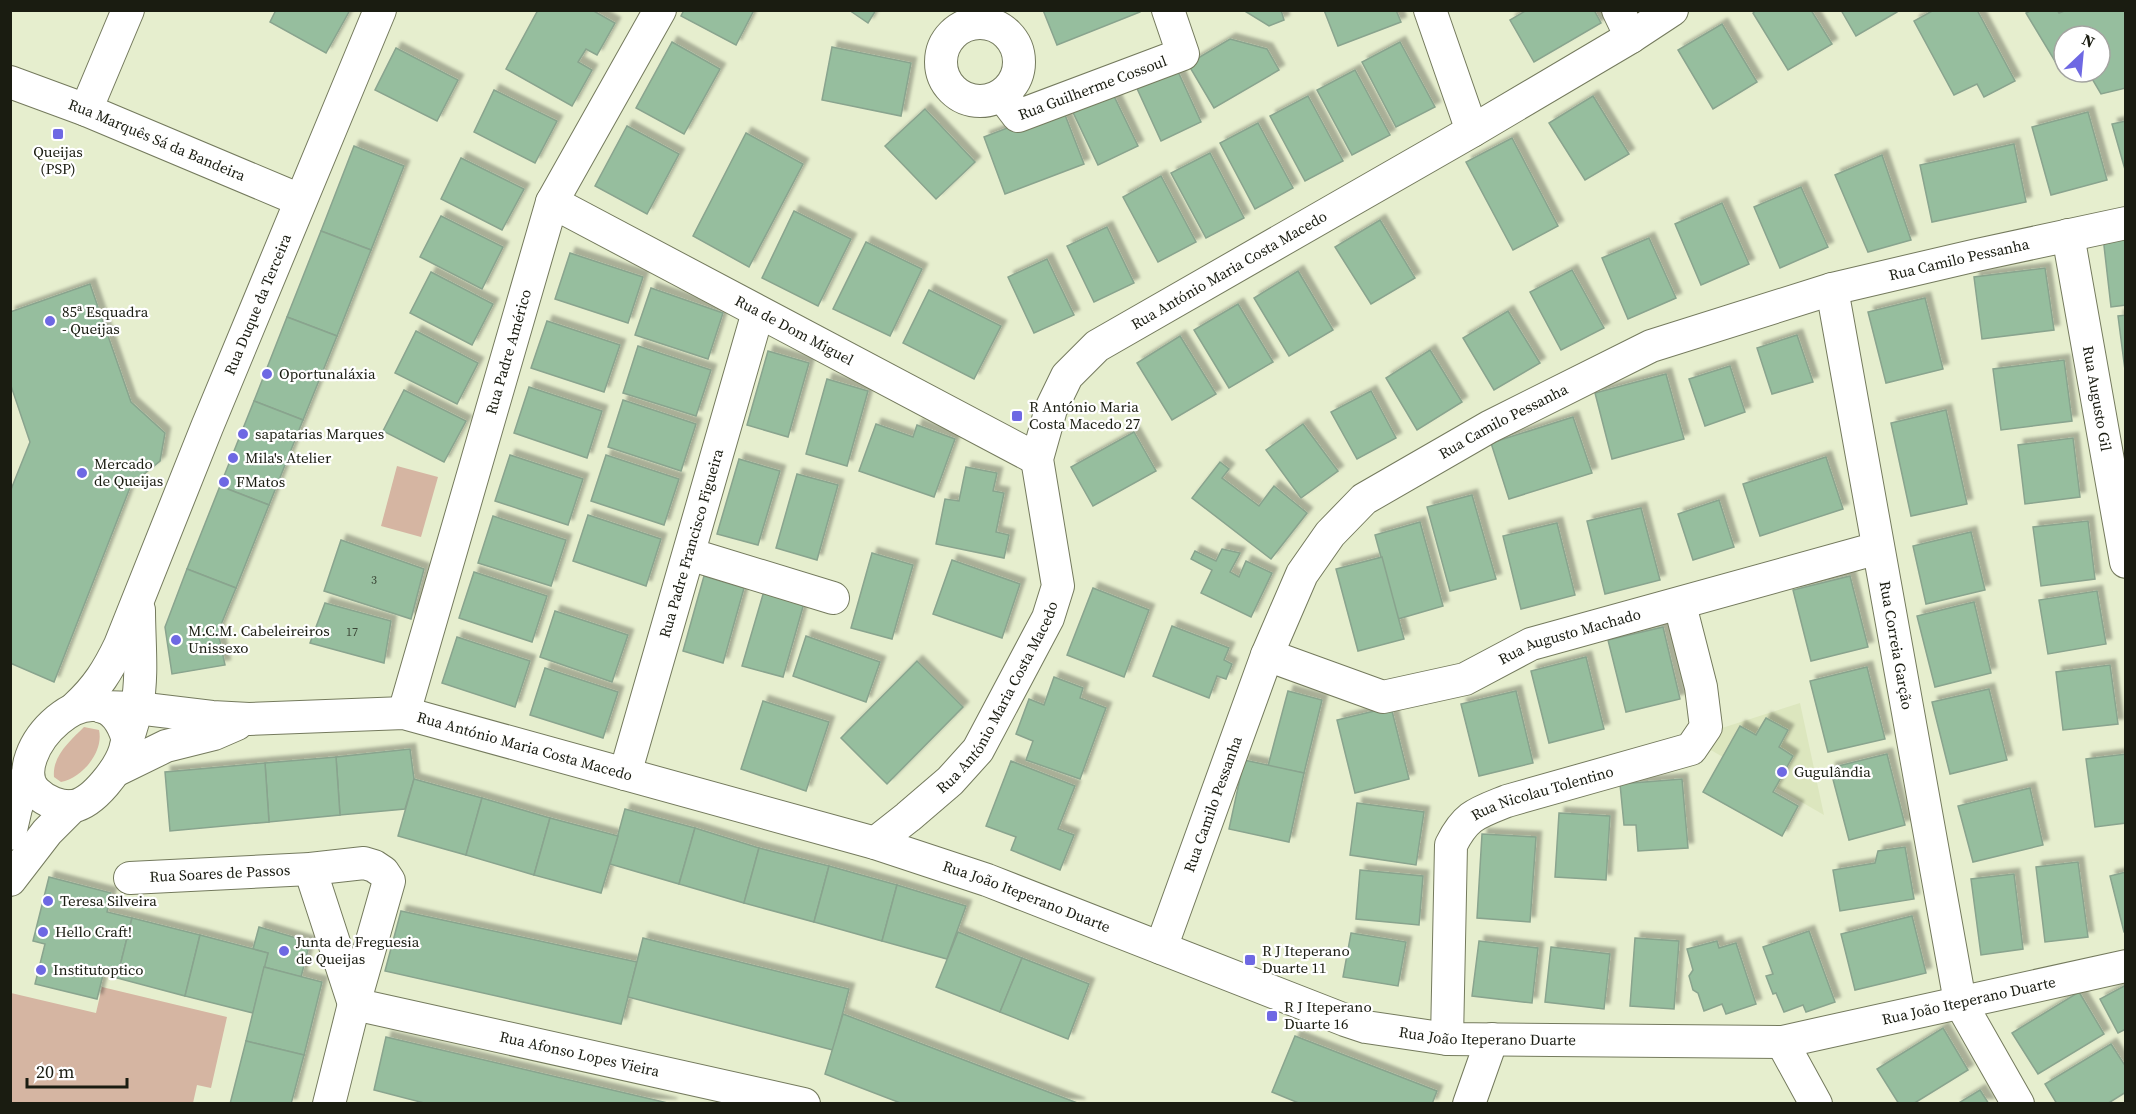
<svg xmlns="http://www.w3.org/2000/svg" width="2136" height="1114" font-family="'Source Serif 4',serif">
<defs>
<filter id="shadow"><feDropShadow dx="5.5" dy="-5.5" stdDeviation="1.5" flood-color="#0004"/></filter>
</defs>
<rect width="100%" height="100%" fill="#e6eece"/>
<path fill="#dce6be" d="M1800,703l24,112 -115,-66 13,-21z"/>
<g fill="#d5b5a2">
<path d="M397,466l41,11 -17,60 -40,-11z"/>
<path d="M84,727l15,3c5,22 -17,48 -38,52l-7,-5c-2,-21 16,-36 30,-50z"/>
<path d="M102,987l125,30 -16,71 -14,-3 -4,18h-182v-110l85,20z"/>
</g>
<g fill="#96be9e" stroke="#89a48e" stroke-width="1.5" filter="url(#shadow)">
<path d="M276,10h74l-24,43 -56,-31z"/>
<path d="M538,10h54l23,13 -18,32 -11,-6 -8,13 14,8 -20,36 -66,-37z"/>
<path d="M684,10h70l-18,35 -55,-29z"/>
<path d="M849,10h27l-8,13z"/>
<path d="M1043,10h97v2l-83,33z"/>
<path d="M1243,10h38l3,10 -15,6z"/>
<path d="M1324,10h72l5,12 -63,24z"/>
<path d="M1527,10h67l7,13 -67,39 -24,-42z"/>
<path d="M1756,10h55l21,34 -44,26 -35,-57z"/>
<path d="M1841,10h56v2l-41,24z"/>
<path d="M1934,10h43l38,71 -31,16 -7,-13 -23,11 -40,-74z"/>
<path d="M2032,10h25l2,3 8,-3h59v78l-25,6 -13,-22h12v-36h-36v25l-8,2 -30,-50z"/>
<path d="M1722,24l35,58 -44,27 -35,-59z"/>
<path d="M1230,39l37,10 12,21 -65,38 -26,-44z"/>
<path d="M672,42l48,27 -36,65 -48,-26z"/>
<path d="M1400,42l35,65 -39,20 -34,-65z"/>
<path d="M832,47l79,16 -10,53 -79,-16z"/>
<path d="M396,48l62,32 -21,41 -62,-31z"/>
<path d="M1175,65l26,57 -40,19 -26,-57z"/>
<path d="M1355,70l35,65 -38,20 -35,-65z"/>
<path d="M494,90l63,31 -22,42 -61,-31z"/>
<path d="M1111,90l27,56 -40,19 -27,-57z"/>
<path d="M1308,96l35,65 -38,20 -35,-65z"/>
<path d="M1593,96l36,58 -44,26 -36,-57z"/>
<path d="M1062,107l22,57 -79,30 -21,-57z"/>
<path d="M925,109l50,53 -39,37 -51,-53z"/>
<path d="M2088,112l19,68 -56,15 -19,-68z"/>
<path d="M2126,121v52l-14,-49z"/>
<path d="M1258,123l35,65 -38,21 -35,-66z"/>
<path d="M627,126l52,28 -32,60 -52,-28z"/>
<path d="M746,133l57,31 -54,103 -56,-31z"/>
<path d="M1512,138l46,88 -45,24 -47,-88z"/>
<path d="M2014,144l12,58 -94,20 -12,-57z"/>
<path d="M354,146l50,20 -33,84 -50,-19z"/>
<path d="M1210,153l34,65 -38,20 -35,-65z"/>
<path d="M1882,155l29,85 -43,12 -33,-77z"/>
<path d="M461,158l63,31 -22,41 -61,-31z"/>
<path d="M1161,176l35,66 -38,20 -35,-65z"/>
<path d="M1801,187l27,60 -48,21 -26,-61z"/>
<path d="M1722,203l27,61 -48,21 -26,-61z"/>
<path d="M794,211l57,28 -33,67 -56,-28z"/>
<path d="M441,216l62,31 -21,42 -62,-32z"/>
<path d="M1380,220l35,58 -44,26 -36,-57z"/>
<path d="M1107,227l27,56 -40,19 -27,-56z"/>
<path d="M321,231l50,19 -34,86 -50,-19z"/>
<path d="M2126,234v71l-15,2 -8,-70z"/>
<path d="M1649,238l27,60 -48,21 -26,-61z"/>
<path d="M866,242l56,27 -32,67 -57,-27z"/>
<path d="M570,253l73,24 -15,46 -73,-24z"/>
<path d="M1047,259l27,56 -40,18 -26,-56z"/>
<path d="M2045,268l9,62 -72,9 -8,-62z"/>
<path d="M1572,270l32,58 -43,22 -31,-58z"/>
<path d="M1298,271l35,59 -44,26 -35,-58z"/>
<path d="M431,272l62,32 -21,41 -62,-32z"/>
<path d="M90,284l41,118 34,31 -5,28 -29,24 -77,197 -44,-19v-171l20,-50 -20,-59v-71z"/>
<path d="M651,288l72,25 -15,46 -73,-24z"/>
<path d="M929,290l72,36 -27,53 -71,-36z"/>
<path d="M1925,298l18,71 -57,14 -18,-71z"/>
<path d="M1238,304l35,58 -44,26 -35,-58z"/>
<path d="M1508,311l32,52 -46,27 -31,-52z"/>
<path d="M2126,315v63l-8,-62z"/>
<path d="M287,317l50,19 -34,84 -49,-19z"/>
<path d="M547,321l73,24 -16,47 -73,-24z"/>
<path d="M416,331l62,32 -21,41 -62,-31z"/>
<path d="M1797,335l16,47 -41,12 -15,-46z"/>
<path d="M1180,336l36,58 -44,26 -35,-57z"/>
<path d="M638,346l73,24 -15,46 -73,-23z"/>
<path d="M1430,350l32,52 -45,28 -31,-52z"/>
<path d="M768,351l41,12 -21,74 -41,-12z"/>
<path d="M2064,360l8,61 -71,9 -8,-61z"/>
<path d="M1730,366l15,46 -40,14 -16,-47z"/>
<path d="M1666,374l18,65 -72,20 -17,-66z"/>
<path d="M827,379l41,12 -21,75 -41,-12z"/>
<path d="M529,387l73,24 -15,47 -73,-25z"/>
<path d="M404,390l62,31 -22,41 -61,-31z"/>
<path d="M1371,391l25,47 -39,21 -26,-47z"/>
<path d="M623,400l73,24 -15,47 -73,-24z"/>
<path d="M254,401l49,19 -34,85 -49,-19z"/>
<path d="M1946,410l21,94 -56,12 -20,-93z"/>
<path d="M1573,417l19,56 -83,26 -18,-56z"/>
<path d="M876,424l37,13 4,-12 38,14 -21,58 -75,-26z"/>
<path d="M1303,424l35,47 -37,27 -35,-48z"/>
<path d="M1134,432l22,39 -63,35 -22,-39z"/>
<path d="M2073,438l7,59 -55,7 -7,-59z"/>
<path d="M510,455l73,24 -15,46 -73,-24z"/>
<path d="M606,455l73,24 -15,46 -73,-24z"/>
<path d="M1826,457l17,52 -83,27 -17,-52z"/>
<path d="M739,459l41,12 -22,74 -41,-11z"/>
<path d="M1220,462l9,7 -7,9 37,28 15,-20 33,27 -36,46 -79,-61z"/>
<path d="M966,467l31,6 -4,18 11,2 -8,39 13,3 -5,23 -68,-14 9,-45 14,2z"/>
<path d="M797,474l41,11 -21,75 -41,-12z"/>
<path d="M220,486l49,19 -33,83 -49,-19z"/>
<path d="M1472,495l24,84 -46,12 -23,-84z"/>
<path d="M1719,500l15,47 -41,13 -15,-46z"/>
<path d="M1641,508l19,72 -55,14 -18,-73z"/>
<path d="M588,515l73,24 -15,47 -73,-25z"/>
<path d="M493,516l73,24 -15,46 -73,-23z"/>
<path d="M2088,521l7,58 -54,7 -8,-59z"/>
<path d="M1420,522l23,84 -45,13 -23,-84z"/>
<path d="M1557,523l18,72 -54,14 -18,-73z"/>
<path d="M1971,532l14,58 -59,14 -13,-58z"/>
<path d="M341,540l83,29 -13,50 -87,-28z"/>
<path d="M1222,549l18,4 -10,19 9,5 7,-16 26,12 -21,44 -50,-24 11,-23 -21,-11 4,-8 21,10z"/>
<path d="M872,553l41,12 -21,74 -41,-11z"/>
<path d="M1382,557l22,82 -46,12 -22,-82z"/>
<path d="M952,560l68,24 -18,54 -69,-24z"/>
<path d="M187,569l49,19 -18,44 7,33 -53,9 -7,-47z"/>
<path d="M474,572l73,24 -15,46 -73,-24z"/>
<path d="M704,576l40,12 -21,75 -40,-12z"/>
<path d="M1850,576l18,71 -57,14 -18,-71z"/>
<path d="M1093,588l56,22 -25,67 -57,-22z"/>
<path d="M764,591l40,12 -21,74 -41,-11z"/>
<path d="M2097,591l9,53 -58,10 -9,-54z"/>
<path d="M1974,602l17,71 -56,14 -18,-71z"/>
<path d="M325,603l66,18 -7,42 -74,-20z"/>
<path d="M555,611l73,24 -16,47 -72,-25z"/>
<path d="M1172,626l57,22 -5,12 8,4 -6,15 -9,-3 -8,22 -56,-22z"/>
<path d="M1663,627l17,72 -54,13 -18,-72z"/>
<path d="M806,636l74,26 -14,40 -73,-26z"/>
<path d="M457,637l73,24 -15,46 -73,-24z"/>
<path d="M1586,657l18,72 -55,14 -18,-72z"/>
<path d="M917,661l46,46 -76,77 -46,-46z"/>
<path d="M2110,665l8,59 -55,6 -7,-58z"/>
<path d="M1867,667l18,72 -57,13 -18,-71z"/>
<path d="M545,668l73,24 -15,46 -73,-23z"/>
<path d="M1054,677l29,11 -3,10 26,10 -26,71 -54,-19 7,-19 -17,-7 13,-35 15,6z"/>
<path d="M1989,689l18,71 -57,14 -18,-72z"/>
<path d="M1288,691l34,9 -18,73 -36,-7z"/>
<path d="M1516,691l17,72 -54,13 -18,-72z"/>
<path d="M763,701l66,21 -23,69 -65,-22z"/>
<path d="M1391,707l18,72 -54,14 -18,-73z"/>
<path d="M1766,718l22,12 -9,17 14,9 -20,36 25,14 -16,30 -79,-44 37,-66 16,9z"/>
<path d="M410,749l4,30 -9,30 -65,6 -4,-58z"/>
<path d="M1887,754l18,71 -56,15 -19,-72z"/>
<path d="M2126,754v69l-31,4 -9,-68z"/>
<path d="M336,757l4,58 -71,7 -4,-59z"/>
<path d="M1244,760l60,13 -15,69 -60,-13z"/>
<path d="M1011,761l64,25 -17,43 16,6 -14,35 -49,-20 5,-13 -30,-11z"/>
<path d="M265,763l4,59 -99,9 -5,-59z"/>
<path d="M414,779l68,19 -16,57 -68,-19z"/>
<path d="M1682,779l6,69 -50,3 -2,-26h-12l-4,-41z"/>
<path d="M2030,788l13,57 -70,17 -15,-56z"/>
<path d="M482,798l68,20 -16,57 -68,-20z"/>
<path d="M1357,803l67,9 -8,53 -66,-10z"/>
<path d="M625,809l70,19 -16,56 -69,-20z"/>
<path d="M1559,813l51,3 -4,64 -51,-3z"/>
<path d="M550,818l68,18 -17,57 -67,-18z"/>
<path d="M695,828l64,20 -15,55 -65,-19z"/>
<path d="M1482,834l54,3 -6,85 -53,-4z"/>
<path d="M1905,847l9,52 -74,12 -7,-41 42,-7 3,-12z"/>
<path d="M759,848l70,18 -15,56 -70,-19z"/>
<path d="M2078,862l10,75 -43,5 -9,-75z"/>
<path d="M829,866l68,19 -15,56 -68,-19z"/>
<path d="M1360,870l63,6 -4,49 -63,-6z"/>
<path d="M2126,872v60h-2l-14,-56z"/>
<path d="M2014,874l9,75 -42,6 -10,-76z"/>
<path d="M49,877l62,16 -4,19 25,6 -15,60 -14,-3 -6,24 -62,-15 10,-40 -12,-3z"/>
<path d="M897,885l69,21 -19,53 -65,-18z"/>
<path d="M401,911l236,51 -16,62 -236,-53z"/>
<path d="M1912,916l14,57 -71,17 -14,-56z"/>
<path d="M132,918l68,17 -15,61 -68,-18z"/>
<path d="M259,927l51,15 -9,35 -37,-10 4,-14 -15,-4z"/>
<path d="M1809,931l26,71 -29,10 -3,-7 -19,7 -8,-19 -3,1 -7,-18 7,-2 -10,-27z"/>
<path d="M958,932l64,26 -22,54 -64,-25z"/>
<path d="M1351,933l55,9 -8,44 -55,-9z"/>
<path d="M200,935l68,18 -15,60 -68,-17z"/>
<path d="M643,938l206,51 -16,61 -205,-53z"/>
<path d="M1635,938l44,3 -5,68 -44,-3z"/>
<path d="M1479,941l59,7 -6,55 -60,-7z"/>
<path d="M1717,941l2,7 17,-5 20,61 -30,10 -4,-10 -18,7 -6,-18 -5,-3 -4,-14 4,-6 -6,-21z"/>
<path d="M1551,947l59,7 -6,55 -59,-7z"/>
<path d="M1022,958l67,26 -21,55 -68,-27z"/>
<path d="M264,967l58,15 -18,73 -58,-14z"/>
<path d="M2126,985v44l-8,4 -18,-34z"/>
<path d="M2079,992l25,42 -66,40 -26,-41z"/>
<path d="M843,1014l237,90h-177l-78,-30z"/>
<path d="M1943,1028l25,42 -55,34h-14l-22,-35z"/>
<path d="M1295,1036l142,55 -5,13h-131l-29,-12z"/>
<path d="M386,1037l286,67h-244l-54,-14z"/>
<path d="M246,1041l58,14 -13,49h-61z"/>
<path d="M2111,1044l15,23v25l-19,12h-50l-12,-20z"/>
<path d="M1980,1090l9,14h-32z"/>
</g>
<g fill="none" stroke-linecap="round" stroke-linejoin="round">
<g stroke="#747a5d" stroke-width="34">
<g id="minor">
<path d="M1430,10l42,121"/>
<path d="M1618,10l13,27"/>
<circle cx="980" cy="62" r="39"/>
<path id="s1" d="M10,82l76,28 214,90"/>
<path id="s2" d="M1002,95l16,21 165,-62 -15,-44"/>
<path d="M86,110l42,-100"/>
<path id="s3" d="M552,202l485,257"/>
<path id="s4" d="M2068,235l58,327"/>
<path id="s5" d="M1832,289l128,713 58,102"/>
<path d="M689,554l144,44"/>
<path id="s6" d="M1267,655l116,42 82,-18 66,-35 347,-96"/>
<path id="s7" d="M76,707c21,-19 32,-37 44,-62l87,-218 173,-417"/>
<path id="s8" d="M102,707l35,1 75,9 37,2 155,-6 471,130 112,37 358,140 21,7 81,12 335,3 344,-76"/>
<path id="s9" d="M404,713l148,-511 108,-192"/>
<path d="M127,737c-27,-84 -127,20 -91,55 9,9 25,16 38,14 20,-4 45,-37 51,-56 3,-14 9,-29 12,-44 6,-31 2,-64 2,-96"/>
<path d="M115,771l51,-25 48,-12 23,-10"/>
<path id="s10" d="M625,774l133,-462"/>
<path d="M10,834l6,-26 11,-32"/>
<path id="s11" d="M875,843l33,-26 42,-36 28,-31 70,-132 10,-32 -21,-127 14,-50 16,-33 30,-30 375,-215 159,-94 41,-27"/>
<path d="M310,869l44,135"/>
<path id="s12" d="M130,878l180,-9 54,-6 10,3 9,6 6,9 -35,123 -25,100"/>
<path d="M10,880l37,-48 26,-26"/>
<path id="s13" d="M1161,948l106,-293 35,-81 28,-40 34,-35 125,-72 162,-81 181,-57 145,-34 149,-32"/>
<path id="s14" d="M354,1004l450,100"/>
<path id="s15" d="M1447,1039l4,-194c15,-30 26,-32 56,-44l184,-52 15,-22 -5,-40 -21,-82"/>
<path d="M1782,1042l34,62"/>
<path d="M1469,1104l23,-65"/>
</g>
</g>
<use href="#minor" stroke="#fff" stroke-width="32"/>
</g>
<g fill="#6e68e3" stroke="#fff" stroke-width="2">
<rect x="52" y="128" width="12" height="12" rx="3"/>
<circle cx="50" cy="321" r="6"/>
<circle cx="267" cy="374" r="6"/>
<rect x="1011" y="410" width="12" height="12" rx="3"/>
<circle cx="243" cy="434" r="6"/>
<circle cx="233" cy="458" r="6"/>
<circle cx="82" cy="473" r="6"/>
<circle cx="224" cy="482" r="6"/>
<circle cx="176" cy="640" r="6"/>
<circle cx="1782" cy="772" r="6"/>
<circle cx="48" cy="901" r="6"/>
<circle cx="43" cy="932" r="6"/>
<circle cx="284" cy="951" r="6"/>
<rect x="1244" y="954" width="12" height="12" rx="3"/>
<circle cx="41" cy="970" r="6"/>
<rect x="1266" y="1010" width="12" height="12" rx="3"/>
</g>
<g text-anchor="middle" stroke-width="4.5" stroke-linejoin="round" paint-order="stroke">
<g font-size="12" fill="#394434">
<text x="374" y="584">3</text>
<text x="352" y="636">17</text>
</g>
<g font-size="15" fill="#1a1c11" stroke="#fff">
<text dy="5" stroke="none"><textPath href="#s2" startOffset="106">Rua Guilherme Cossoul</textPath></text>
<text dy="5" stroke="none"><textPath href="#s1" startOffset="158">Rua Marquês Sá da Bandeira</textPath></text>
<text dy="5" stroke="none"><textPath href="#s13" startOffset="1143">Rua Camilo Pessanha</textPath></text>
<text dy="5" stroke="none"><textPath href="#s11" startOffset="734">Rua António Maria Costa Macedo</textPath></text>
<text dy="5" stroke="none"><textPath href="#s7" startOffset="444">Rua Duque da Terceira</textPath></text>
<text dy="5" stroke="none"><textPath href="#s3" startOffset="274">Rua de Dom Miguel</textPath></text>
<text dy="5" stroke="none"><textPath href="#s9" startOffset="376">Rua Padre Américo</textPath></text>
<text dy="5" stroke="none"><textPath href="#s4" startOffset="166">Rua Augusto Gil</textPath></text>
<text dy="5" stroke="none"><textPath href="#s13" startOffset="657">Rua Camilo Pessanha</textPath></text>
<text dy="5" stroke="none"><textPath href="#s10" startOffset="240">Rua Padre Francisco Figueira</textPath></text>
<text dy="5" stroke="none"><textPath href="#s6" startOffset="321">Rua Augusto Machado</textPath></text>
<text dy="5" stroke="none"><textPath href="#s5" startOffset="362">Rua Correia Garção</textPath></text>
<text dy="5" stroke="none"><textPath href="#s11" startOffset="194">Rua António Maria Costa Macedo</textPath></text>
<text dy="5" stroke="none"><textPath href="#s8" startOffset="428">Rua António Maria Costa Macedo</textPath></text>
<text dy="5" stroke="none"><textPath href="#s15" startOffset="304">Rua Nicolau Tolentino</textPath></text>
<text dy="5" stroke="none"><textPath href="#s13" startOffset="153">Rua Camilo Pessanha</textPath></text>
<text dy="5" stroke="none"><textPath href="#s12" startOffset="90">Rua Soares de Passos</textPath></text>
<text dy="5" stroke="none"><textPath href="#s8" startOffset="952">Rua João Iteperano Duarte</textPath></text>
<text dy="5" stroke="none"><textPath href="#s8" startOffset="1924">Rua João Iteperano Duarte</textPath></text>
<text dy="5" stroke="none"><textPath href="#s8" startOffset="1438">Rua João Iteperano Duarte</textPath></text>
<text dy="5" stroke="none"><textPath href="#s14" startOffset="231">Rua Afonso Lopes Vieira</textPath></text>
</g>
<g font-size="15" fill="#1a1c11" stroke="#fff" text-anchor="start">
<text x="58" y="157" text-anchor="middle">Queijas<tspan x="58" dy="17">(PSP)</tspan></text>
<text x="62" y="317">85ª Esquadra<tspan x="62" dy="17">- Queijas</tspan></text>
<text x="279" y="379">Oportunaláxia</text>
<text x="1029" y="412">R António Maria<tspan x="1029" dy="17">Costa Macedo 27</tspan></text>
<text x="255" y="439">sapatarias Marques</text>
<text x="245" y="463">Mila's Atelier</text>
<text x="94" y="469">Mercado<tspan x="94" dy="17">de Queijas</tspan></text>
<text x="236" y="487">FMatos</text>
<text x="188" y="636">M.C.M. Cabeleireiros<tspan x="188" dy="17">Unissexo</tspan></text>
<text x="1794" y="777">Gugulândia</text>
<text x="60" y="906">Teresa Silveira</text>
<text x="55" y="937">Hello Craft!</text>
<text x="296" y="947">Junta de Freguesia<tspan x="296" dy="17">de Queijas</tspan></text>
<text x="1262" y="956">R J Iteperano<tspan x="1262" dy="17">Duarte 11</tspan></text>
<text x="53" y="975">Institutoptico</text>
<text x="1284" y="1012">R J Iteperano<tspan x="1284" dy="17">Duarte 16</tspan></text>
</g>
</g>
<rect width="2136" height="1114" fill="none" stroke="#1a1c11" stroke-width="24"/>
<g transform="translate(2082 54) rotate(26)"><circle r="28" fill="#ffffff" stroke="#a3a4a0" stroke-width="1.5"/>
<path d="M0-4.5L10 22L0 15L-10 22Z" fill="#6e68e3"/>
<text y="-9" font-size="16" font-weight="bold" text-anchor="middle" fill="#1a1c11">N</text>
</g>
<path d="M27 1078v9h100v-9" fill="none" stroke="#1a1c11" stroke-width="3"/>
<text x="36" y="1078" font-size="18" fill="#1a1c11" stroke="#ffffff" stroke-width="4.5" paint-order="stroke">20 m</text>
</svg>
